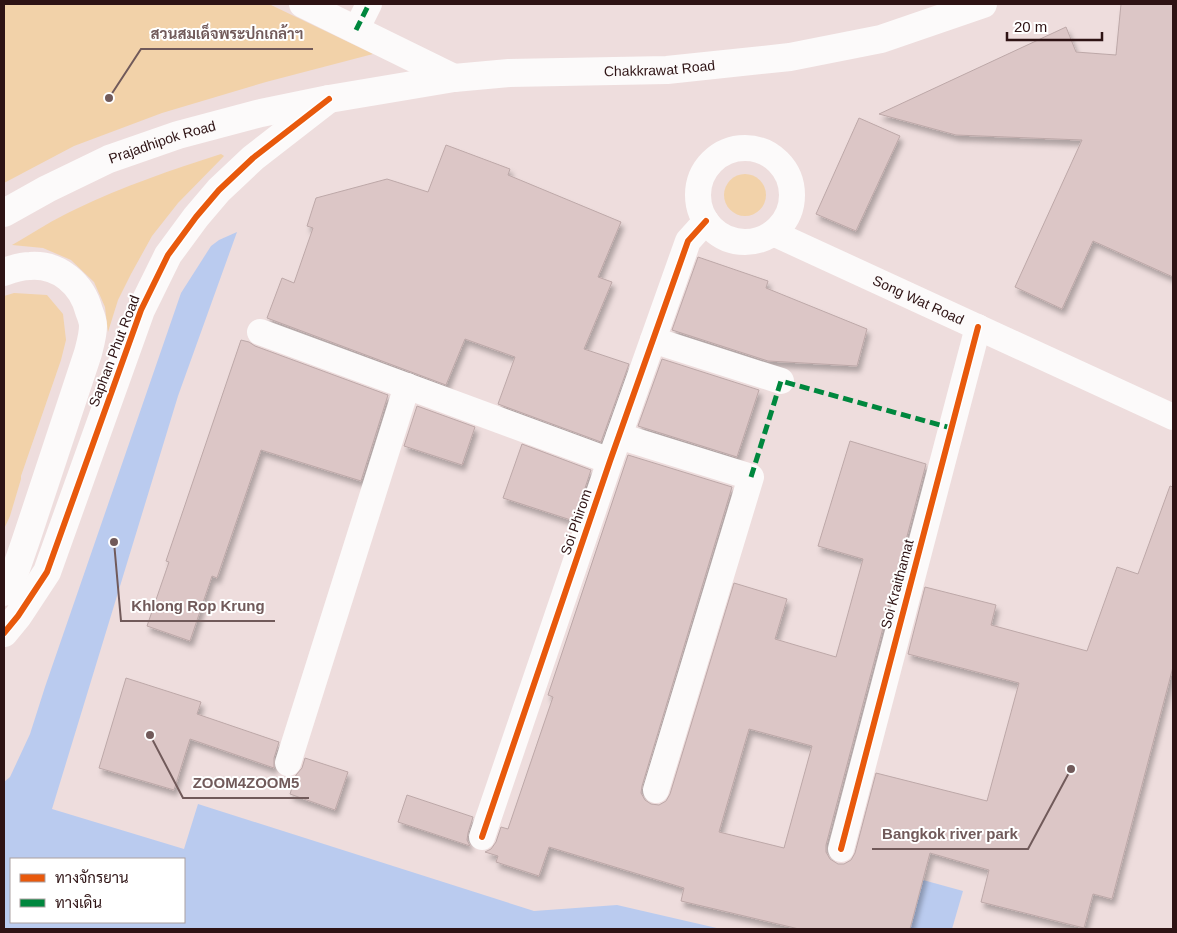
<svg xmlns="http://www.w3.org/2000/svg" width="1177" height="933" font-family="Helvetica,Sarabun,sans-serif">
<defs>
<filter id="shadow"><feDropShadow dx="3" dy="5.5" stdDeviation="2.5" flood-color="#0004"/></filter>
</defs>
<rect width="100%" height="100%" fill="#edd"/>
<g fill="#f2d2a9">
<path d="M4,4h265l104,50 -107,28 -104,31 -88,33 -70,37z"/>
<path d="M221,154l3,2 -46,47 -26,33 -21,38 -13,26 -10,32 -3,-25 -11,-25 -23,-22 -28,-12 -31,-3c21,-12 42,-26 64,-36 47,-23 96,-39 145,-55z"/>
<circle cx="745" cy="195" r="21"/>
<path d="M14,293l33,2 16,19 3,26 -5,20 -40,116v3l-11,37 -6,13v-233z"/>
</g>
<g fill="#bacbef" fill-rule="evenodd">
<path d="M237,232l-59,164 -126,413 132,40 14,-45 336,107 83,-6 104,24h-717v-147l6,-5 20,-43 15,-47 136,-394 30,-47 8,-6zM11,859h173v63h-173z"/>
<path d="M923,880l40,11 -11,38h-42z"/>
</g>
<g fill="#dcc6c6" stroke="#bda8a8" fill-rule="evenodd" filter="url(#shadow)">
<path d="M1121,4h52v273l-80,-36 -31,68 -47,-22 67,-147 -126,-5 -77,-21 187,-87 10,25 40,3z"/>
<path d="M859,118l41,18 -44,95 -40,-17z"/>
<path d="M446,145l64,24 -2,6 113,47 -23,55 14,5 -28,67 45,15 -28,78 -103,-38 17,-47 -50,-18 -19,46 -179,-67 15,-40 12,5 19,-55 -6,-2 9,-28 71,-19 41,13z"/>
<path d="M698,257l70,24 -2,7 101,41 -10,37 -89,-5 -96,-31z"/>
<path d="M241,340l8,2 6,4 133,49 -27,86 -100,-31 -44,128 -5,-2 -22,65 -43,-15 22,-64 -3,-1z"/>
<path d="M662,359l97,31 -22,67 -99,-31z"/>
<path d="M417,406l58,21 -13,38 -58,-19z"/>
<path d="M850,441l76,23 -100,381v7l4,7 8,5h6l7,-4 4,-7 21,-80 111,28 32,-118 -111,-29 17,-67 71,18 -5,20 96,26 30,-84 21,7 32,-88 3,1v180l-61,232 -19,-5 -9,34 -103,-26 8,-32 -59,-17 -20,76h-111l-118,-28 3,-13 -135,-41 -10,29 -43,-14 2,-6 -13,-4 6,-3 5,-7 5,-15 7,2 45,-132 -5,-2 80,-240 104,32 -90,299 -1,7 4,7 6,4 8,1 7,-4 4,-7 64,-211 53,16 -12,40 61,18 27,-98 -45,-13zM749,729l63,17 -28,102 -65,-16z"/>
<path d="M522,444l69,26 -17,51 -71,-23z"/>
<path d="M126,678l75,24 -4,12 82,28 -5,16v10l-84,-29 -16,51 -75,-22z"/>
<path d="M305,758l43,14 -13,38 -45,-16 6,-19 6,-7z"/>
<path d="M407,795l66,22 -5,16 -1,7 3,6 -72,-24z"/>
</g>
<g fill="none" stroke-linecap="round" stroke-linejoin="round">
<g stroke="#fcfafa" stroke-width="26">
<path d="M356,30l13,-26"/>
<circle cx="745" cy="195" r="47"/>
<path id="s1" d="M773,233l400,184"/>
<path d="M260,332l350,129"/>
<path d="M653,340l128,41"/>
<path d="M619,436l132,41 -95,313"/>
<path d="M288,763l119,-377"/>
<path d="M482,837l128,-376 78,-220 18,-20"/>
<path d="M841,849l137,-522"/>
</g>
<path stroke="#fcfafa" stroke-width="28" d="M4,633l14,-17 29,-44 94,-262 27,-55 28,-38 23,-27 34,-32 76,-59"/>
<g stroke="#fcfafa" stroke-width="28">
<path d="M303,4l151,74"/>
<path id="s2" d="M4,213l43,-24 62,-30 69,-24 83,-22 68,-14 125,-21 55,-5 158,-3 123,-13 91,-18 102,-35"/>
<path d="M4,272c8,-3 17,-6 26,-6 29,-2 52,18 59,45 2,5 4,11 4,15 0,9 -3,19 -5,27l-62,187 -10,29 -12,23"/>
</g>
<g stroke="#00873e" stroke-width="5" stroke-dasharray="10 5" stroke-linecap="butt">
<path d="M356,30l13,-26"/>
<path d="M751,477l30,-96 170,47"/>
</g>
<g stroke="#fff" stroke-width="9">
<g id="cycleway">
<path d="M4,633l14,-17 29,-44 94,-262 27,-55 28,-38 23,-27 34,-32 76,-59"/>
<path d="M482,837l128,-376 78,-220 18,-20"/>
<path d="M841,849l137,-522"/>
</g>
</g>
<use href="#cycleway" stroke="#e8590c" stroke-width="6"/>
</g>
<g text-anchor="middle" stroke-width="4" stroke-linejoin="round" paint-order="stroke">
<g font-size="14" fill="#2e1314" stroke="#fff">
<text dy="5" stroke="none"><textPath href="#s2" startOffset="679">Chakkrawat Road</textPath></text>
<text dy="5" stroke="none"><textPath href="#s2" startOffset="174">Prajadhipok Road</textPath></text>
<text dy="5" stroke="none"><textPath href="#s1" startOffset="160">Song Wat Road</textPath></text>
<text transform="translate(114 351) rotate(-69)" y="5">Saphan Phut Road</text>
<text transform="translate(576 522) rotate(-71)" y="5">Soi Phirom</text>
<text transform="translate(897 584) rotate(-75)" y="5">Soi Kraithamat</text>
</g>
</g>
<path fill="none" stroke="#715a5a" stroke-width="2" d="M109 98L141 49H313M114 542L121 621H275M150 735L183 798H309M1071 769L1028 849H872"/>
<g fill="#715a5a" stroke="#fff" stroke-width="2">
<circle cx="109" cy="98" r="5"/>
<circle cx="114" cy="542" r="5"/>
<circle cx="150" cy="735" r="5"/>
<circle cx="1071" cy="769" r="5"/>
</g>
<g font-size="15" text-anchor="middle" font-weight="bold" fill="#715a5a" stroke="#fff" stroke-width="4" stroke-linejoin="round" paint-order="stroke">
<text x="227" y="39">สวนสมเด็จพระปกเกล้าฯ</text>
<text x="198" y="611">Khlong Rop Krung</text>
<text x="246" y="788">ZOOM4ZOOM5</text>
<text x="950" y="839">Bangkok river park</text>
</g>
<rect width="1177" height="933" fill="none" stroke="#2e1314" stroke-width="10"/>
<rect x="10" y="858" width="175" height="65" fill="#ffffff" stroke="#aba1a1"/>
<rect x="20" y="874" width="25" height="8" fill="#e8590c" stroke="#aba1a1"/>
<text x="55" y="883" font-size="15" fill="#2e1314">ทางจักรยาน</text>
<rect x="20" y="899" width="25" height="8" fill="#00873e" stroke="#aba1a1"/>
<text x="55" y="908" font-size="15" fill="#2e1314">ทางเดิน</text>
<path d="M1007 32v8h95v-8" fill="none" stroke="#2e1314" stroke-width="2.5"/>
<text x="1014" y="32" font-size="15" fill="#2e1314" stroke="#ffffff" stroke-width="4" paint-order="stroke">20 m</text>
</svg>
